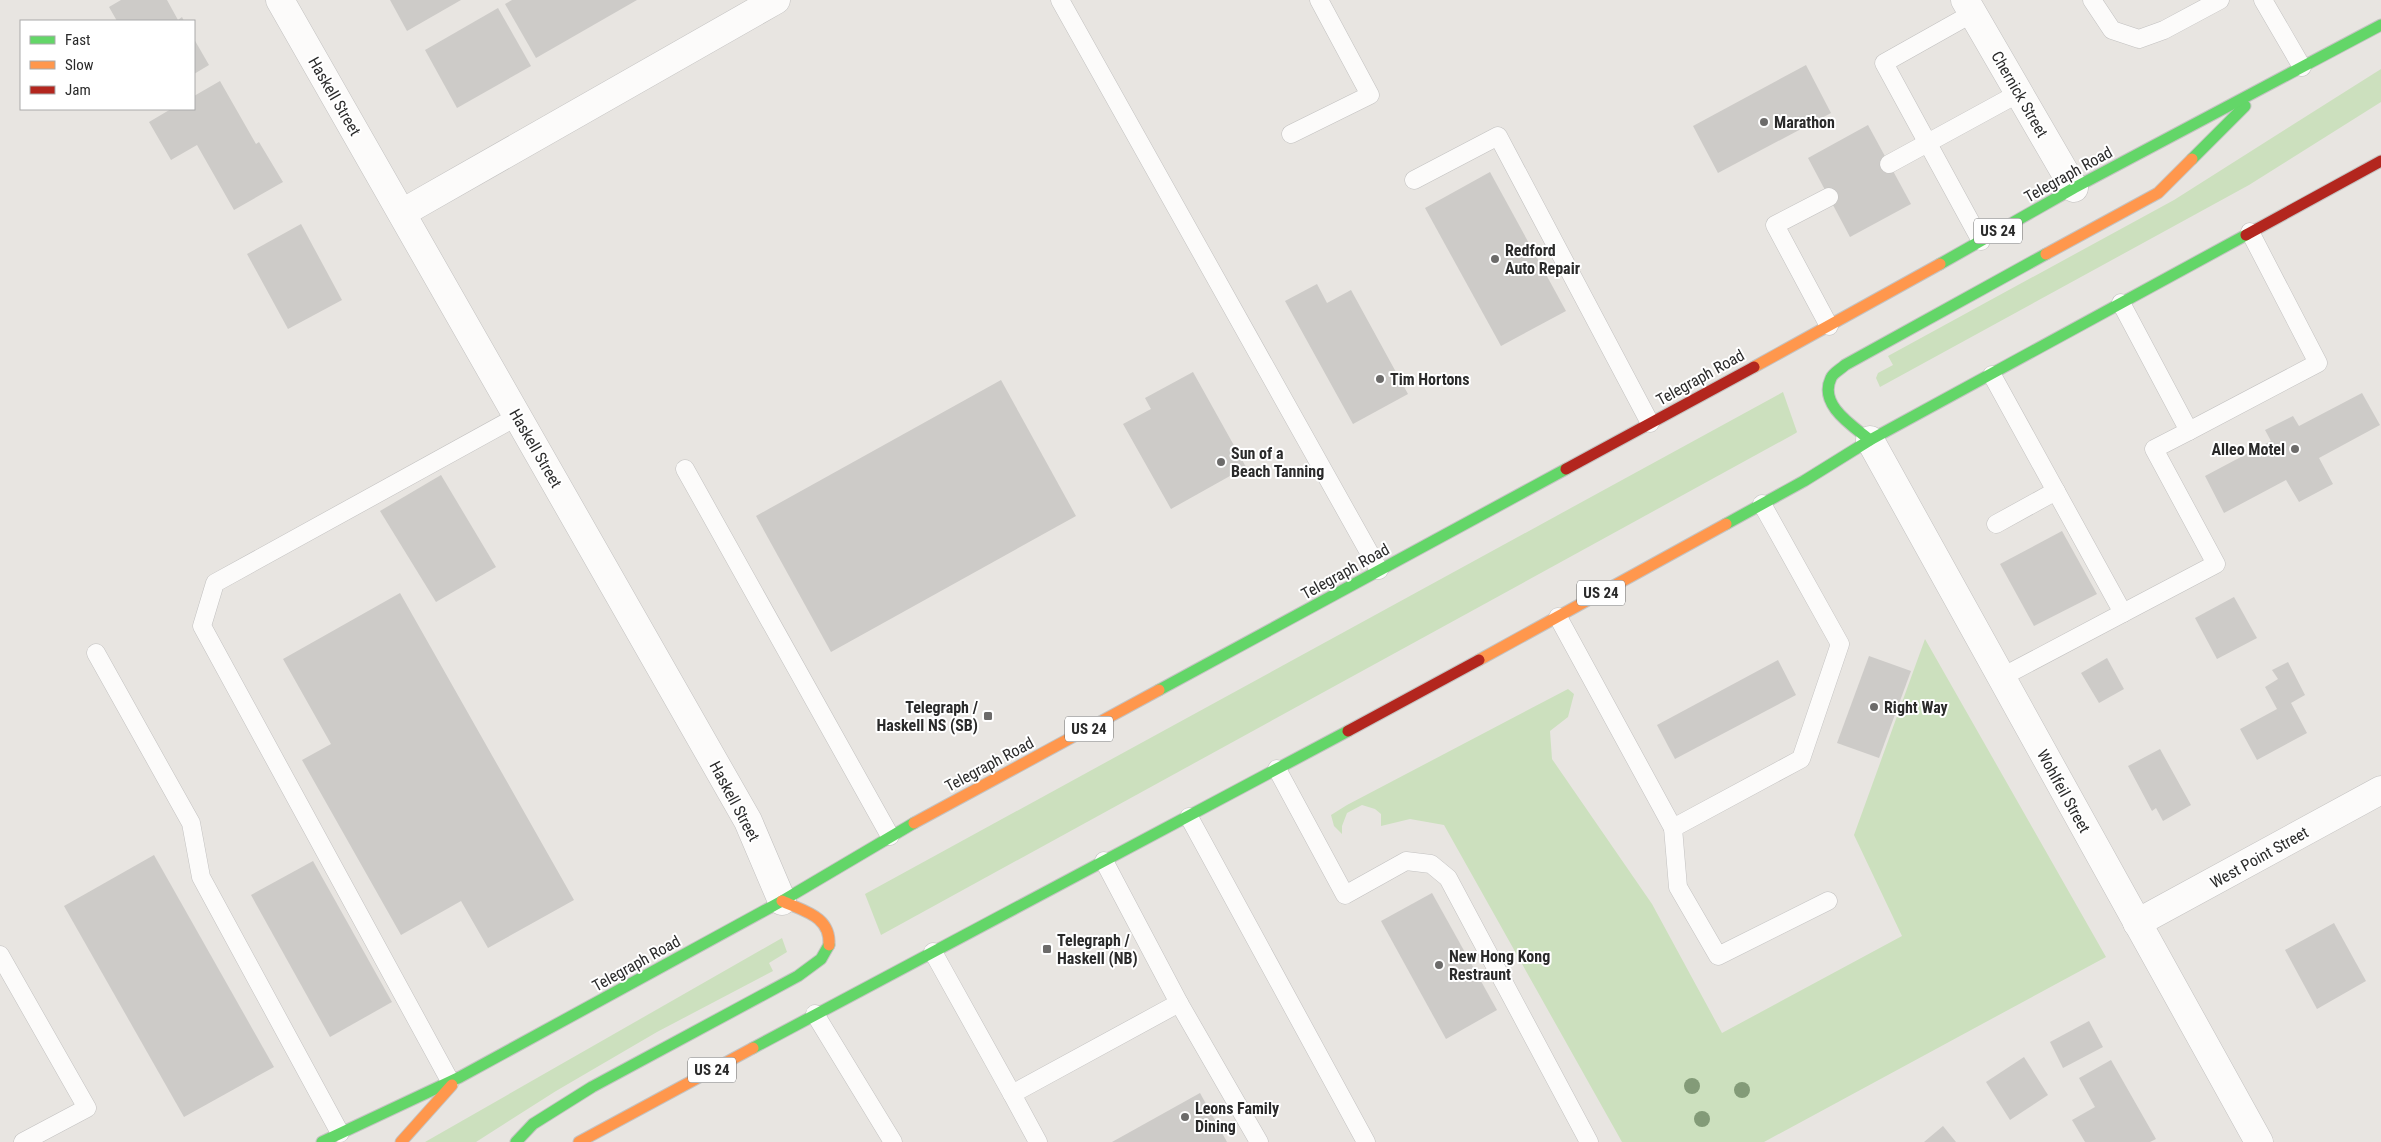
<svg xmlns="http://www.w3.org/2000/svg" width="2381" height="1142" font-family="'Roboto Condensed',sans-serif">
<rect width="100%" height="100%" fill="#e8e5e1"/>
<g fill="#cce0be">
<path d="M2381,69v33l-132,83 -369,202 -4,-9 2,-5 15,-8 -5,-9 286,-156z"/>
<path d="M1783,392l14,40 -1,1 -915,502 -16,-41z"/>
<path d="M1925,639l181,318 -342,185h-142l-178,-317 -34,-6 -29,7v-12l-6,-5 -13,-4 -15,8 -5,13v8l-8,-8 -3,-11 16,-10 221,-116 6,5 -6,23 -18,14 2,28 100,145 70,129 180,-97 -48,-101z"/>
<path d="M782,938l5,14 -18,11 4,8 -116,61 -101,59 -80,51h-51z"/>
</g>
<g fill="#cdcbc8">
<path d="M121,0h46l11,20 4,-3 2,4h-67l-8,-14z"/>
<path d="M390,0h71l-54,31z"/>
<path d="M512,0h125l-101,58 -31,-54z"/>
<path d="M498,8l33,58 -74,42 -32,-58z"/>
<path d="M194,39l15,26 -15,9z"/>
<path d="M1806,65l25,48 -113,60 -25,-47z"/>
<path d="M220,81l36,63 3,-2 24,40 -49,28 -37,-65 -26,15 -22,-38 22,-13h23v-13z"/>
<path d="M1868,125l43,79 -61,33 -42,-79z"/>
<path d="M1490,172l76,139 -65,35 -76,-138z"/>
<path d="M301,224l41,76 -54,29 -41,-75z"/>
<path d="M1317,284l10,19 24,-13 57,104 -55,30 -68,-123z"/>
<path d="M1193,372l53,95 -75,42 -48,-85 28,-15 -6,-11z"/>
<path d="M1001,380l75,136 -245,136 -75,-136z"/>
<path d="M2362,393l18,32 -61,33 14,26 -34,18 -13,-22 -62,33 -19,-37 66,-35 -6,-11 28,-14 6,10z"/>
<path d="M441,475l55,92 -60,35 -56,-91z"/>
<path d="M2062,531l35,63 -63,32 -34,-62z"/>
<path d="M400,593l174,307 -86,48 -27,-47 -60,34 -99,-175 29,-16 -48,-85z"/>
<path d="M2234,597l23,41 -40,21 -22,-41z"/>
<path d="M1869,656l42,15 -32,87 -42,-15z"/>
<path d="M2107,658l17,31 -25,14 -18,-30z"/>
<path d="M1778,660l18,35 -121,64 -18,-34z"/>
<path d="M2288,662l17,33 -14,8 16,30 -50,27 -17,-31 37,-20 -12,-22 13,-8 -6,-9z"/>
<path d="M2160,749l31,56 -28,16 -7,-13 -4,3 -24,-45z"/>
<path d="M154,855l120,212 -90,50 -120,-211z"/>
<path d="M313,861l79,141 -62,35 -79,-142z"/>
<path d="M1432,893l65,117 -51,29 -65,-118z"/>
<path d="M2334,923l32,58 -49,28 -32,-59z"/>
<path d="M2089,1021l14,26 -40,21 -13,-26z"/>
<path d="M2024,1057l24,38 -38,25 -24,-38z"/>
<path d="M2111,1060l45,79 -6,3h-65l-13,-22 23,-13 -16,-29z"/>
<path d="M1200,1093l27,49h-115z"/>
<path d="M1943,1126l13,16h-32z"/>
</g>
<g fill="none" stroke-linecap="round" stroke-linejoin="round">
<g stroke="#c2c1c0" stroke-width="19">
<g id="lane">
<path d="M1060,0l319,570"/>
<path d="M2092,0l20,30 27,9 25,-9 56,-30"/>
<path d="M2263,0l39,67"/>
<path d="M1973,13l-89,50 97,178"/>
<path d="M1291,134l79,-39 -51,-95"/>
<path d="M1889,164l130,-71"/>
<path d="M1414,180l84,-44 152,287"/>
<path d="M2121,303l68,128 129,-68 -68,-131"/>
<path d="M1829,326l-54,-101 54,-28"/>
<path d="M1992,375l131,238 93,-49 -62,-115 35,-18"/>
<path d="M685,469l205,367"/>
<path d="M1996,524l60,-33"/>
<path d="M1558,617l115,211 128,-69 39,-115 -78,-140"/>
<path d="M96,653l95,170 10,54 139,256"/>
<path d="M2002,677l121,-64"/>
<path d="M1277,769l68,126 61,-34 25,3 17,14 141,264"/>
<path d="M1189,817l177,325"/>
<path d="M1673,828l5,59 40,69 110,-55"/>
<path d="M933,952l79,142 167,-91 -75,-142"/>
<path d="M0,955l87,153 -64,34"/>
<path d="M1179,1003l80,139"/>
<path d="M815,1014l78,128"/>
<path d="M450,1081l-248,-455 13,-43 303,-167"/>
<path d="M1012,1094l26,48"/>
</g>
</g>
<g stroke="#c2c1c0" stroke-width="29">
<g id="street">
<path d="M280,0l468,821 34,80"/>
<path d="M1965,0l109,188"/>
<path d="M402,213l374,-213"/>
<path d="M1870,440l389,702"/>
<path d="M2137,923l244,-133"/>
</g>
</g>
<g stroke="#c4c3c2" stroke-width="13">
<g id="fast">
<path d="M2192,159l53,-53"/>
<path d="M1940,264l134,-76 307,-163"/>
<path d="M1870,440c-17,-14 -52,-35 -39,-62 2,-5 10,-9 14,-13l201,-111"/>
<path d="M1726,524l78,-43 66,-41 376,-205"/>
<path d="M1159,690l407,-221"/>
<path d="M753,1048l595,-317"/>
<path d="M322,1142l138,-65 322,-176 132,-78"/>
<path d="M516,1142l17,-18 59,-37 206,-111 23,-17 8,-14"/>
</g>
</g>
<g stroke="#c4c3c2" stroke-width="13">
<g id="slow">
<path d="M2046,254l112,-61 34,-34"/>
<path d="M1754,367l186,-103"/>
<path d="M1479,660l247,-136"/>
<path d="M914,823l245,-133"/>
<path d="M782,901c21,10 49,15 47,44"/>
<path d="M401,1142l51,-57"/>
<path d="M579,1142l174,-94"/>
</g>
</g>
<g stroke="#c4c3c2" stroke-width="13">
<g id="jam">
<path d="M2246,235l135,-74"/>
<path d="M1566,469l188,-102"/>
<path d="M1348,731l131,-71"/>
</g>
</g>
<use href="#lane" stroke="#fcfbfa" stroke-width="18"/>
<use href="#street" stroke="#fcfbfa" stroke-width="28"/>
<use href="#fast" stroke="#63d668" stroke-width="11"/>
<use href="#slow" stroke="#ff974d" stroke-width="11"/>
<use href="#jam" stroke="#b3261e" stroke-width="11"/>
</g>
<g fill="#839b78">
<circle cx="1692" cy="1086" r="8"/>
<circle cx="1742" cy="1090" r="8"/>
<circle cx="1702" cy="1119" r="8"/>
</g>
<g fill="#6c6b6a" stroke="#fff" stroke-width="2">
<circle cx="1764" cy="122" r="5"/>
<circle cx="1495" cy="259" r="5"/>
<circle cx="1380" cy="379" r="5"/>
<circle cx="2295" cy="449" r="5"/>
<circle cx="1221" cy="462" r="5"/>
<circle cx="1874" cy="707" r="5"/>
<rect x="983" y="711" width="10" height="10" rx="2.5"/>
<rect x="1042" y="944" width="10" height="10" rx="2.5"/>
<circle cx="1439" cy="965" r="5"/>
<circle cx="1185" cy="1117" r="5"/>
</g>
<g text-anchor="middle" stroke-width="4" stroke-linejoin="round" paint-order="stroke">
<g fill="#fff" stroke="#6a6a6a" stroke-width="1">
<rect x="1974" y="218.5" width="48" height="25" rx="4"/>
<rect x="1577" y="580.5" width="48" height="25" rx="4"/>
<rect x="1065" y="716.5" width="48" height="25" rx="4"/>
<rect x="688" y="1057.5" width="48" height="25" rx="4"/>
</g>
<g font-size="15" font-weight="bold" fill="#2a2a2a">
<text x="1998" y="236">US 24</text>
<text x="1601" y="598">US 24</text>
<text x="1089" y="734">US 24</text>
<text x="712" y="1075">US 24</text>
</g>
<g font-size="16" fill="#2a2a2a" stroke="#fff">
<text transform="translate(2020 94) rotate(60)" y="6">Chernick Street</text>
<text transform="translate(335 96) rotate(60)" y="6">Haskell Street</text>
<text transform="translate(2068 174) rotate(-29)" y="6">Telegraph Road</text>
<text transform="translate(1700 377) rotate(-29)" y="6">Telegraph Road</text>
<text transform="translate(536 448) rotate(60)" y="6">Haskell Street</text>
<text transform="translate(1345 571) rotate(-29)" y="6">Telegraph Road</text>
<text transform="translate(989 764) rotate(-28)" y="6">Telegraph Road</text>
<text transform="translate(2064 791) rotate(61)" y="6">Wohlfeil Street</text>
<text transform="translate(735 801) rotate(62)" y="6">Haskell Street</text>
<text transform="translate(2259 857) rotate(-29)" y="6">West Point Street</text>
<text transform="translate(636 963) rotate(-29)" y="6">Telegraph Road</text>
</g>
<g font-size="16" font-weight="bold" fill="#2a2a2a" stroke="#fff" text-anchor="start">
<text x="1774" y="128">Marathon</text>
<text x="1505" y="256">Redford<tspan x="1505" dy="18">Auto Repair</tspan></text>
<text x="1390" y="385">Tim Hortons</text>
<text x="2285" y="455" text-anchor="end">Alleo Motel</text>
<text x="1231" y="459">Sun of a<tspan x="1231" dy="18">Beach Tanning</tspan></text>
<text x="978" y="713" text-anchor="end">Telegraph /<tspan x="978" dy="18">Haskell NS (SB)</tspan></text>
<text x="1884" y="713">Right Way</text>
<text x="1057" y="946">Telegraph /<tspan x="1057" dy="18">Haskell (NB)</tspan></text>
<text x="1449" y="962">New Hong Kong<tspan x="1449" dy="18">Restraunt</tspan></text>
<text x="1195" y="1114">Leons Family<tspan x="1195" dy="18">Dining</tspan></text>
</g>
</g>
<rect x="20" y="20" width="175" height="90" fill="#ffffff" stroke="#aaaaaa"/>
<rect x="30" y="36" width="25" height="8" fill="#63d668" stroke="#aaaaaa"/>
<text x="65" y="45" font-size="15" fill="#2a2a2a">Fast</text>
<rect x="30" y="61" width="25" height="8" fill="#ff974d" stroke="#aaaaaa"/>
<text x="65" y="70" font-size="15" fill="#2a2a2a">Slow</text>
<rect x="30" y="86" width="25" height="8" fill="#b3261e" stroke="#aaaaaa"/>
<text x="65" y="95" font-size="15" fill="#2a2a2a">Jam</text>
</svg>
